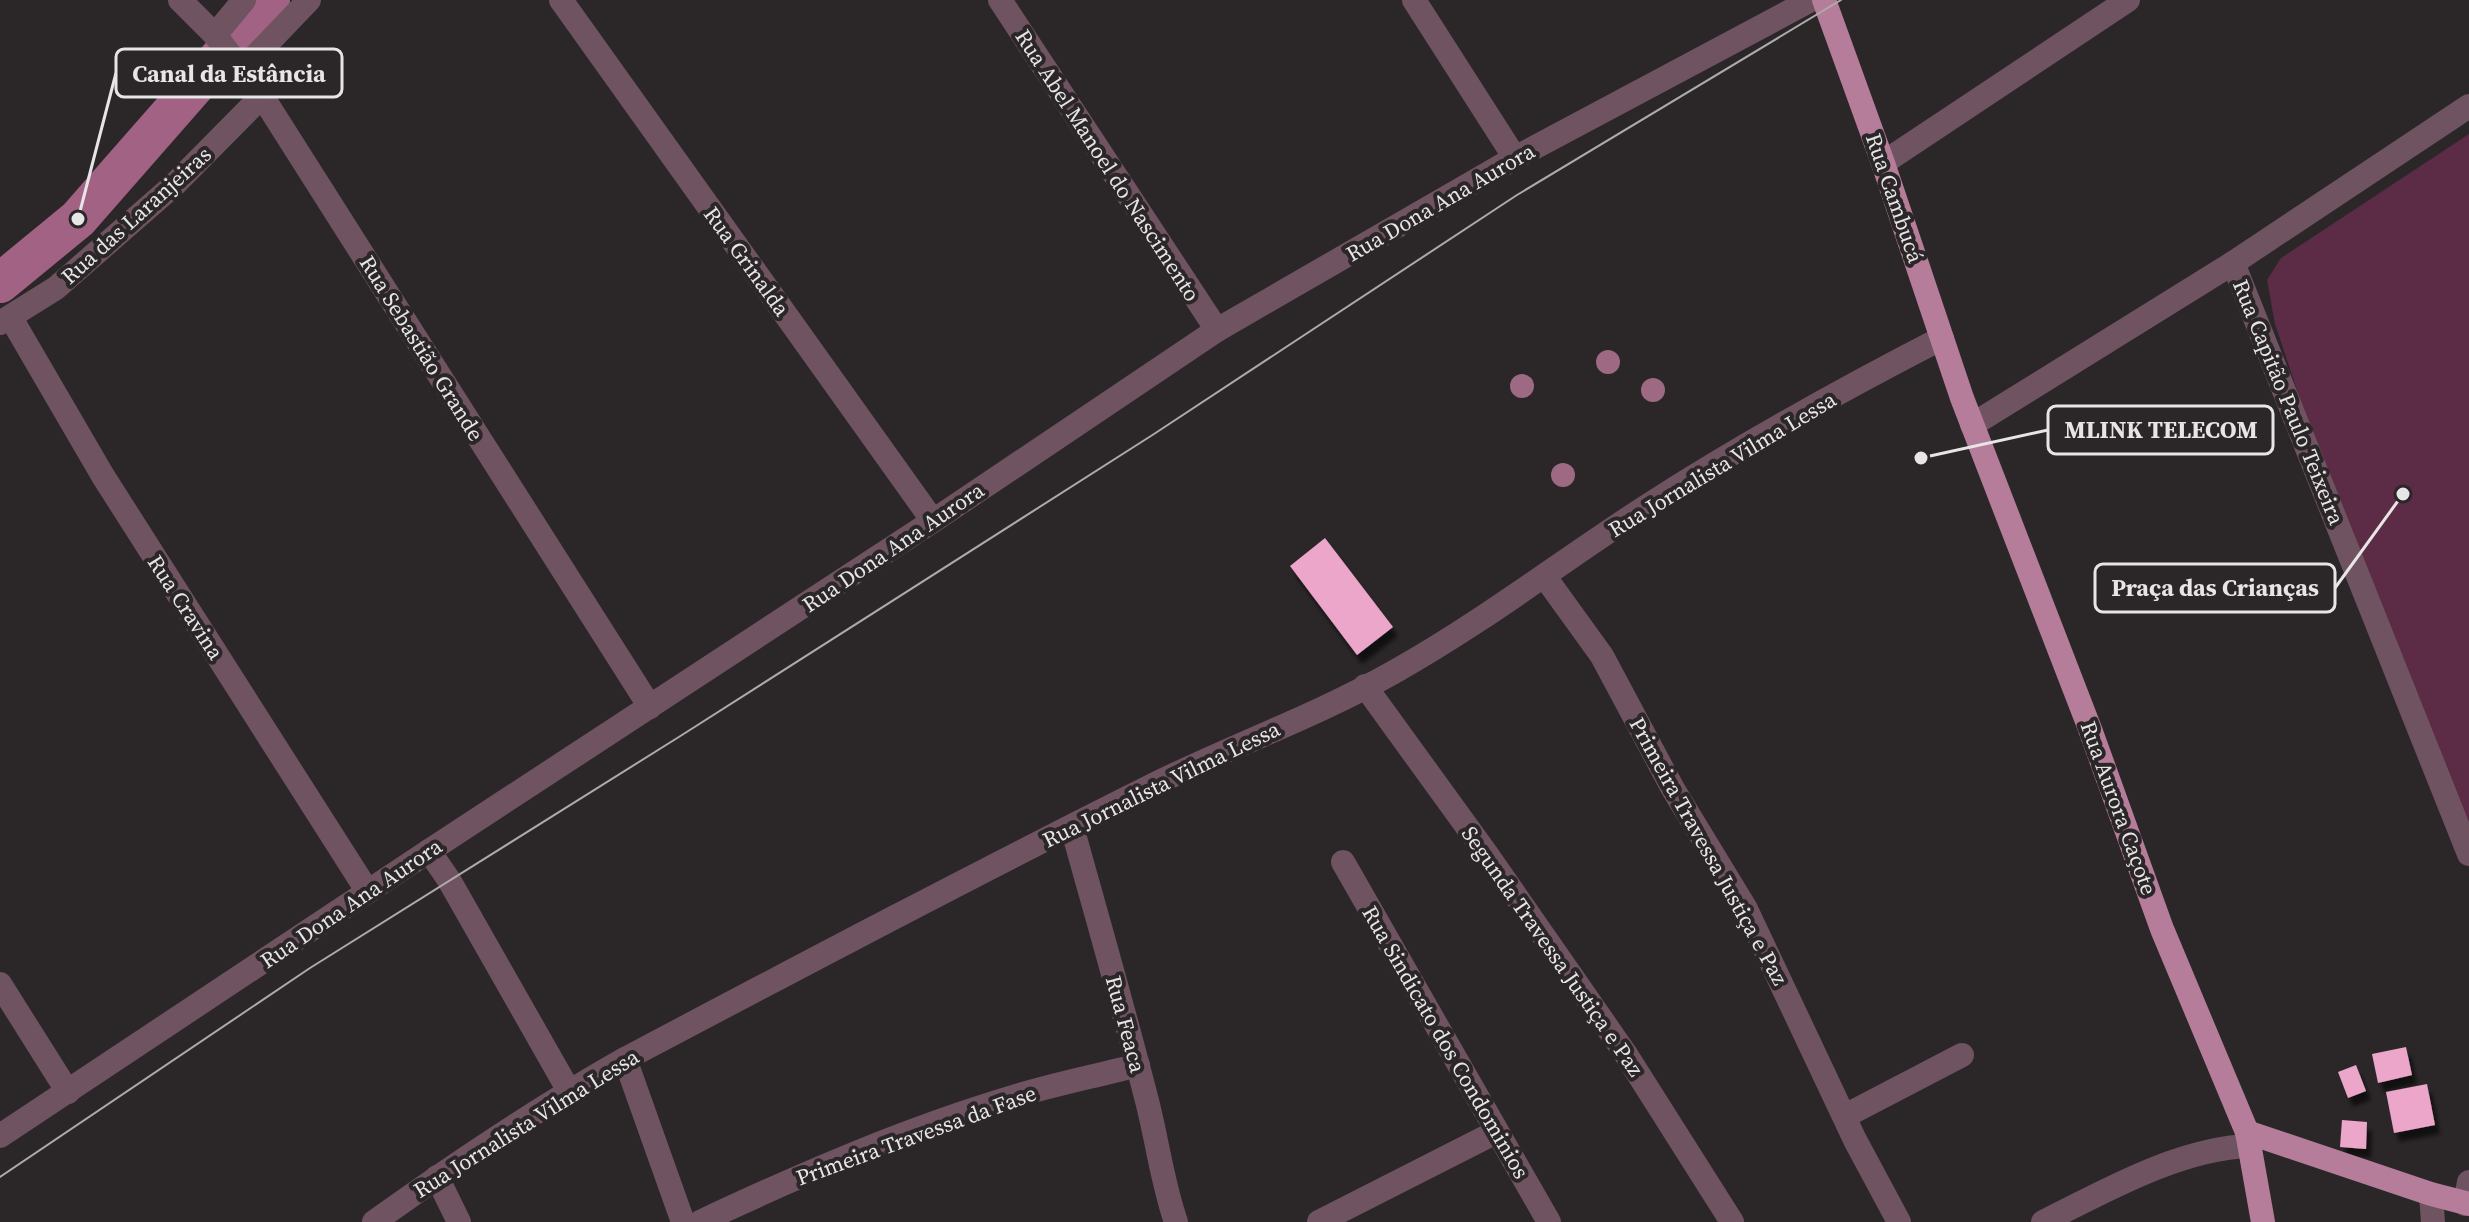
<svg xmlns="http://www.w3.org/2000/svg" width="2469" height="1222" font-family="'Source Serif 4',serif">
<defs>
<filter id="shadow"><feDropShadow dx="5" dy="9" stdDeviation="2" flood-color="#0009"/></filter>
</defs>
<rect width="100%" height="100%" fill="#2b2729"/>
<path fill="#5c2b45" d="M2469,134v688l-168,-420 -26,-78 -8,-44 14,-22z"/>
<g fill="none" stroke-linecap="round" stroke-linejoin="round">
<path stroke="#a16283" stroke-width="40" d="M0,283l78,-64 192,-219"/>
</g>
<g fill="#eba6c9" filter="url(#shadow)">
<path d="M1325,538l68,89 -36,28 -67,-89z"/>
<path d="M2406,1047l6,28 -34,8 -6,-29z"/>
<path d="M2356,1065l10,26 -18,7 -10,-26z"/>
<path d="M2427,1084l8,41 -41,8 -8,-41z"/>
<path d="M2342,1120l25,2 -1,27 -26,-2z"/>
</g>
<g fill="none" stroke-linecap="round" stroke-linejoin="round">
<g stroke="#6f5361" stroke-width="24">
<path d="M180,0l35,35 47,61 388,611"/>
<path d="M561,0l372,521"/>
<path d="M1000,0l217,330"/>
<path d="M1414,0l101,158"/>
<path d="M215,35l29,-35"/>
<path d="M243,69l66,-69"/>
<path d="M1883,163l245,-163"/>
<path d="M2233,263l236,591"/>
<path d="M11,318l92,158 265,416"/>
<path d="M0,323l56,-35 119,-104 87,-88"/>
<path d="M1972,425l261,-162 236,-157"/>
<path d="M1545,577l57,79 71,133 73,120 109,231 44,82"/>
<path d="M1365,686l121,167 139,200 107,169"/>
<path d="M1072,827c25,90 51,180 74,270 11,41 16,85 30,125"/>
<path d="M429,851l20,29 120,211"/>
<path d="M1343,862l206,360"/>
<path d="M0,984l68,108"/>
<path d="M625,1059l58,163"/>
<path d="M1845,1116l117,-61"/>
<path d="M0,1136l429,-285 504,-330 284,-191 298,-172 296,-158"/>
<path d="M437,1177l22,45"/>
<path d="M2431,1194l2,28"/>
<path d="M2465,1204l4,-22"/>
<path d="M374,1222c81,-58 164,-114 251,-163 176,-93 352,-186 530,-275 79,-39 163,-69 239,-112 89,-50 168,-111 253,-166 95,-61 194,-116 295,-168"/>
<path d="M700,1222c102,-48 206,-93 313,-125 41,-13 84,-21 125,-32"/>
<path d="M1319,1222l177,-90"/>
<path d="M2043,1222c62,-31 137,-74 207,-76"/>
</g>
<g stroke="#b57d99" stroke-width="24">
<path d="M1824,0l59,163 79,235 128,331 72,200 85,203 16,90"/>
<path d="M2247,1132l184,62 38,10"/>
</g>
<path stroke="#adaaab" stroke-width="2" d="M0,1177l310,-209 372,-233 472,-301 363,-239 324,-195"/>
</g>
<g fill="#9d6983">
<circle cx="1608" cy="362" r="12"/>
<circle cx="1522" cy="386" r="12"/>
<circle cx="1653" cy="390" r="12"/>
<circle cx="1563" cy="475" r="12"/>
</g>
<g text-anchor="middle" stroke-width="8" stroke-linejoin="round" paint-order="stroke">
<g font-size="22" fill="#e8e5e6" stroke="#2b2729">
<text transform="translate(1108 165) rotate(57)" y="8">Rua Abel Manoel do Nascimento</text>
<text transform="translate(1895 198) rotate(71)" y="8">Rua Cambucá</text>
<text transform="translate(1440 202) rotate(-30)" y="8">Rua Dona Ana Aurora</text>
<text transform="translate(136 215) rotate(-42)" y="8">Rua das Laranjeiras</text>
<text transform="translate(747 261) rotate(54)" y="8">Rua Grinalda</text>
<text transform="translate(422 348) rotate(58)" y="8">Rua Sebastião Grande</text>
<text transform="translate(2289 402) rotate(68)" y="8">Rua Capitão Paulo Teixeira</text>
<text transform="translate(1722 464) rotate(-31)" y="8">Rua Jornalista Vilma Lessa</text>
<text transform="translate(893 547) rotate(-34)" y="8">Rua Dona Ana Aurora</text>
<text transform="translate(186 607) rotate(57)" y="8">Rua Cravina</text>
<text transform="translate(1161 784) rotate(-26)" y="8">Rua Jornalista Vilma Lessa</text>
<text transform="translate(2119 808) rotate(70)" y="8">Rua Aurora Caçote</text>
<text transform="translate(1709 851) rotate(61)" y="8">Primeira Travessa Justiça e Paz</text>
<text transform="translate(351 903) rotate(-34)" y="8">Rua Dona Ana Aurora</text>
<text transform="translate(1553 951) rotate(55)" y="8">Segunda Travessa Justiça e Paz</text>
<text transform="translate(1126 1024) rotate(75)" y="8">Rua Feaca</text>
<text transform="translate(1446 1042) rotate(60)" y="8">Rua Sindicato dos Condominios</text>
<text transform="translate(526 1123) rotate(-32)" y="8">Rua Jornalista Vilma Lessa</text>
<text transform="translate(916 1135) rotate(-20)" y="8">Primeira Travessa da Fase</text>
</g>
</g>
<path fill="none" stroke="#e8e5e6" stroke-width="3" d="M78 219L116 73M1921 458L2048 430M2403 494L2335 588"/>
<g fill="#e8e5e6" stroke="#2b2729" stroke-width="3">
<circle cx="78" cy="219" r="8"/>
<circle cx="1921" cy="458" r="8"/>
<circle cx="2403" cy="494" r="8"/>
</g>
<g fill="#2b2729" stroke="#e8e5e6" stroke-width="3">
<rect x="116" y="49" width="226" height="48" rx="8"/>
<rect x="2048" y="406" width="225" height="48" rx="8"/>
<rect x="2095" y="564" width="240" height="48" rx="8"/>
</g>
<g font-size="24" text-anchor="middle" font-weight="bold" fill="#e8e5e6">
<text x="229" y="82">Canal da Estância</text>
<text x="2161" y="438">MLINK TELECOM</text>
<text x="2215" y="596">Praça das Crianças</text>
</g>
</svg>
